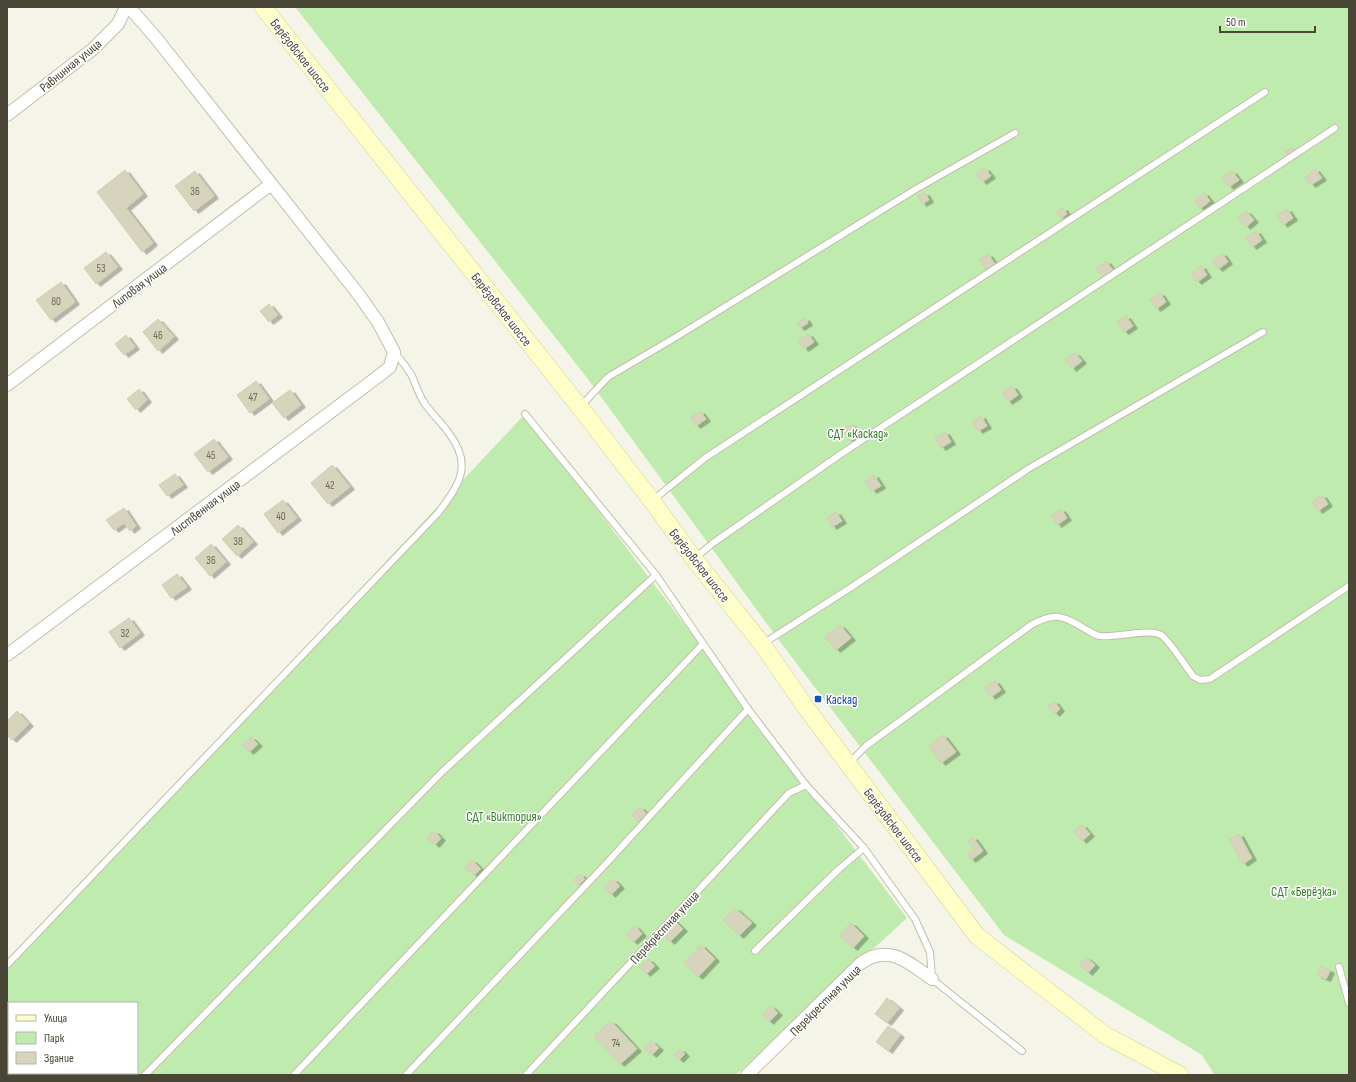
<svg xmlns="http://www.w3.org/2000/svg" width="1356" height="1082" font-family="'Sofia Sans Condensed',sans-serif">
<defs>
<filter id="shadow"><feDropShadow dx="4.5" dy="2.5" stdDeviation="0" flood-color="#0004"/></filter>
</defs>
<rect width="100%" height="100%" fill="#f5f4e8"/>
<g fill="#c0ebaf" fill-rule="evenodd">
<path d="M295,7h1054v1068l-135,-1 -12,-19 -198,-120 -223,-292 -193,-264z"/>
<path d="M525,414l382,504 -171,157h-729v-111zM9,1003h128v70h-128z"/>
</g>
<g fill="#d7d4bd" stroke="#d2ceaf" filter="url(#shadow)">
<path d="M1293,147l3,5 -8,5 -3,-5z"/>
<path d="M985,168l6,8 -9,6 -6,-8z"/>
<path d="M1315,169l7,9 -11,7 -6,-8z"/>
<path d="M125,170l18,24 -17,14 27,35 -11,9 -45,-60z"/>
<path d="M195,171l19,25 -20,15 -19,-25z"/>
<path d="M1232,171l7,9 -10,7 -7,-9z"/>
<path d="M925,193l4,7 -7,4 -4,-8z"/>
<path d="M1204,193l6,8 -10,8 -6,-9z"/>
<path d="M1063,208l4,6 -6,4 -4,-6z"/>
<path d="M1287,209l6,9 -10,7 -6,-9z"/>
<path d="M1246,211l8,9 -8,7 -8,-9z"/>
<path d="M1256,231l6,9 -10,7 -6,-9z"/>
<path d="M106,252l12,15 -22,17 -12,-16z"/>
<path d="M1222,253l6,9 -10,7 -6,-8z"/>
<path d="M988,254l7,10 -9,6 -7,-10z"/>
<path d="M1106,261l7,9 -10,7 -7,-8z"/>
<path d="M1201,266l6,9 -10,7 -6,-8z"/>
<path d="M61,282l14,20 -24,18 -15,-20z"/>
<path d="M1160,293l6,9 -10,7 -6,-9z"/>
<path d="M269,304l9,11 -9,7 -9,-11z"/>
<path d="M1126,316l7,10 -9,6 -7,-10z"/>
<path d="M805,318l3,5 -8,5 -3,-4z"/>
<path d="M158,319l16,18 -16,14 -15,-19z"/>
<path d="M808,334l6,8 -10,7 -6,-8z"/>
<path d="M126,335l9,12 -11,8 -9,-11z"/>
<path d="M1075,353l7,8 -10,8 -7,-9z"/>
<path d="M256,381l13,18 -19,14 -13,-18z"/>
<path d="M1012,386l6,9 -10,7 -6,-9z"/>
<path d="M139,389l8,11 -11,10 -9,-11z"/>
<path d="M290,390l11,15 -17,13 -12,-15z"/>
<path d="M700,411l6,8 -10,7 -6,-8z"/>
<path d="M981,416l6,10 -9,5 -6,-10z"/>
<path d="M852,424l7,11 -9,6 -7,-11z"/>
<path d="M945,432l6,10 -10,6 -6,-10z"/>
<path d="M214,439l14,18 -20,15 -14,-18z"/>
<path d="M332,465l18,22 -22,17 -17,-21z"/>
<path d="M175,474l8,11 -16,11 -8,-11z"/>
<path d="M874,475l7,11 -9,5 -7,-10z"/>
<path d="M1322,495l6,9 -10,7 -6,-9z"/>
<path d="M283,500l14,18 -19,15 -14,-19z"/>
<path d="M124,508l12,18 -6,5 -6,-8 -10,7 -8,-10z"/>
<path d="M1061,509l6,9 -10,7 -6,-9z"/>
<path d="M836,512l6,9 -10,6 -5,-9z"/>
<path d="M238,525l15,17 -16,14 -15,-17z"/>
<path d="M211,544l15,18 -16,14 -15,-18z"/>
<path d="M177,574l10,13 -16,11 -9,-13z"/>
<path d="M129,618l11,15 -20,15 -11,-16z"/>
<path d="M840,625l11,13 -15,12 -11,-13z"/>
<path d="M995,681l6,9 -10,7 -6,-9z"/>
<path d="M1054,701l6,8 -5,5 -7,-8z"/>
<path d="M17,711l12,13 -17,16 -5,-5v-14z"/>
<path d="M943,735l13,17 -15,11 -12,-17z"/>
<path d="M251,737l7,7 -9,8 -7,-7z"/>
<path d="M640,807l7,7 -9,8 -6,-7z"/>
<path d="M1082,825l8,9 -8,7 -8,-10z"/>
<path d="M434,831l7,7 -6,7 -8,-7z"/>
<path d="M1239,834l13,24 -9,6 -14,-24z"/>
<path d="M973,837l10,14 -12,9 -4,-6 7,-5 -6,-8z"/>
<path d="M472,860l9,9 -7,6 -9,-8z"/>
<path d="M580,874l5,5 -6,6 -5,-5z"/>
<path d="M613,879l7,7 -9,9 -7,-8z"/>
<path d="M735,908l17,15 -13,13 -16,-16z"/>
<path d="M673,919l10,10 -13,13 -10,-10z"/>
<path d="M851,923l13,13 -11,12 -14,-13z"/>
<path d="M635,926l7,8 -9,8 -7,-8z"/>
<path d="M701,945l14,14 -17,18 -14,-14z"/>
<path d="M1086,957l9,8 -7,8 -9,-8z"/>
<path d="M648,959l7,7 -9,8 -7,-7z"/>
<path d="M1321,966l9,5 -4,8 -9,-4z"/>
<path d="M887,998l12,10 -12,15 -12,-9z"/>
<path d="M771,1006l7,7 -9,9 -7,-8z"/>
<path d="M611,1021l26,28 -17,15 -26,-28z"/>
<path d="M888,1026l12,9 -12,16 -12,-9z"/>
<path d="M651,1041l8,7 -7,7 -8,-7z"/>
<path d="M680,1049l5,5 -6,6 -5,-5z"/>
</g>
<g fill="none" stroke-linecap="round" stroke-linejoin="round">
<g stroke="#c1bfaa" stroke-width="8">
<g id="lane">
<path d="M581,406l27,-29 68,-40 240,-148 99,-56"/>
<path d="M525,414l131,161 92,134 58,76 58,63 51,71 15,33 2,27 90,72"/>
<path d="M653,500l52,-42 560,-366"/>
<path d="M694,559l19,-16 128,-89 494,-326"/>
<path d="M764,643l86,-55 178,-119 235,-137"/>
<path d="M849,763l17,-17 165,-121c25,-14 32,-9 56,5 4,2 9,6 13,6 15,2 50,-8 61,-1 7,4 26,33 32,41l7,4 10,-1 139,-93"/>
<path d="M755,951l84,-82 25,-21"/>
<path d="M7,965l431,-452c21,-28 36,-48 10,-81 -7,-10 -16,-18 -23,-28 -6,-9 -9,-18 -13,-28 -5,-9 -12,-17 -18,-24"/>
<path d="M1339,967l10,36"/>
<path d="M145,1075l297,-303 214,-197"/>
<path d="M294,1075l407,-429"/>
<path d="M406,1075l197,-208 145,-158"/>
<path d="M526,1075l263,-282 17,-8"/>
</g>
</g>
<g stroke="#c1bfaa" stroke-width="14">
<g id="street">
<path d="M7,115l86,-66 25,-25 8,-17"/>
<path d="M7,385l264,-201"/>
<path d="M7,655l369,-277 14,-11 4,-15 -16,-30 -19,-27 -203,-257 -27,-31"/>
<path d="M747,1075l114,-112c28,-20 48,0 71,16"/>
</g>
</g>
<g stroke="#d3d394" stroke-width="18">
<path id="secondary" d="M263,7l323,408 66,86 42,58 68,85 45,65 170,227 128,99 75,40"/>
</g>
<use href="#lane" stroke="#fff" stroke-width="6"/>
<use href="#street" stroke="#fff" stroke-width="12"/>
<use href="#secondary" stroke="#feffc8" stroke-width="17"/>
</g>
<rect fill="#1a4fb4" stroke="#fff" stroke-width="1.5" x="814" y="695" width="8" height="8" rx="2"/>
<g text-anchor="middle" stroke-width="3" stroke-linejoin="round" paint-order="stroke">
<g font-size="11" fill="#6c6a58">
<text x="195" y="195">36</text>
<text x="101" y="272">53</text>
<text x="56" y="305">80</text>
<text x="158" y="339">46</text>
<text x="253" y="401">47</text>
<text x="211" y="459">45</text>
<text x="330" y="489">42</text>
<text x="281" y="520">40</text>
<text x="238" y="545">38</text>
<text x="211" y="564">36</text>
<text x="125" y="637">32</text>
<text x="616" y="1047">74</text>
</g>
<g font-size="13" fill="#494636" stroke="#fff">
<text transform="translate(301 55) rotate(52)" y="5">Берёзовское шоссе</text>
<text transform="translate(70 65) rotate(-39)" y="5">Равнинная улица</text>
<text transform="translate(139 285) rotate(-37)" y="5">Липовая улица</text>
<text transform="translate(502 309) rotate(52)" y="5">Берёзовское шоссе</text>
<text transform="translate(205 507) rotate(-37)" y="5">Лиственная улица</text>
<text transform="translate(700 565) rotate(52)" y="5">Берёзовское шоссе</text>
<text transform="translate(894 825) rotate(53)" y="5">Берёзовское шоссе</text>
<text transform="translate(664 927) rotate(-47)" y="5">Перекрёстная улица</text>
<text transform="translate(825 1000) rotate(-45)" y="5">Перекрестная улица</text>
</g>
<g font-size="13" fill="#307e26" stroke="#fff">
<text x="858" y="438">СДТ «Каскад»</text>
<text x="504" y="821">СДТ «Виктория»</text>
<text x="1304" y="896">СДТ «Берёзка»</text>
</g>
<g font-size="13" fill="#164399" stroke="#fff" text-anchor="start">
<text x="826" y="704">Каскад</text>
</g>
</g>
<rect width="1356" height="1082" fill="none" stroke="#494636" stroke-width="16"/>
<rect x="8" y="1002" width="130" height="72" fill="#ffffff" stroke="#b6b5af"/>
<rect x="16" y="1015" width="20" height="6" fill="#feffc8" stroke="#b6b5af"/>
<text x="44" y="1022" font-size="12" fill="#494636">Улица</text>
<rect x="16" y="1032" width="20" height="12" fill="#c0ebaf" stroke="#b6b5af"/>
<text x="44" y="1042" font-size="12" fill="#494636">Парк</text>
<rect x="16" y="1052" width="20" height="12" fill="#d7d4bd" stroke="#b6b5af"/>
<text x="44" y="1062" font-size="12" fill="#494636">Здание</text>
<path d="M1220 26v6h95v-6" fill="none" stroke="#494636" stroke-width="2"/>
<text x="1226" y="26" font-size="12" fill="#494636" stroke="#ffffff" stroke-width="3" paint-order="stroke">50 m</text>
</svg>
